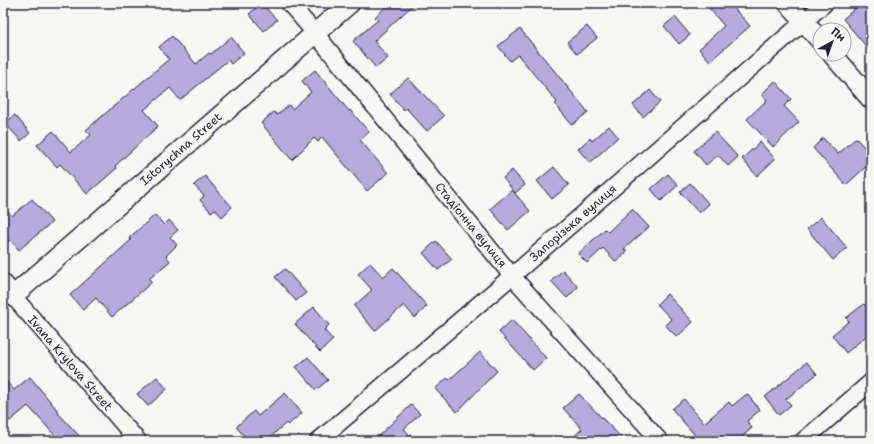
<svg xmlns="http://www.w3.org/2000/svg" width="874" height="444" font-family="'Shantell Sans',sans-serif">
<rect width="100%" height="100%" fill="#f6f6f2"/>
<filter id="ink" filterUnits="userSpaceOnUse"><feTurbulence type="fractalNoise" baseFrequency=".025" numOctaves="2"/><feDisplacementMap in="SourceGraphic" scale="8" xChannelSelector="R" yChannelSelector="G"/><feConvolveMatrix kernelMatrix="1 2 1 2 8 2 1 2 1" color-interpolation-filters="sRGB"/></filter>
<g filter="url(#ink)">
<g fill="#b7abdb" stroke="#22223b">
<path d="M261,3l16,17 -13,11 -15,-17z"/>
<path d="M390,3h25l-41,38 14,17 -12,10 -23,-27 25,-21 -3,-3z"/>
<path d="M705,3h24l21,23 -40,35 -11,-12 25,-23z"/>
<path d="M861,3h2l8,9v40l-28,-33z"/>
<path d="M675,17l15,18 -11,9 -15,-18z"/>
<path d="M587,26l10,12 -20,16 -10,-12z"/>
<path d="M520,29l68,83 -16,13 -17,-21 2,-2 -39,-47 -8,6 -12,-15z"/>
<path d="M172,36l24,28 13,-11 2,1 20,-17 13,16 -13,11 -3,-4 -48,40 -10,-12 -26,22 14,16 -43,40 2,2 -30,26 -27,-30 -3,3 -20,-22 16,-14 18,21 20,-17 -5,-5 83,-71 -10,-12z"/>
<path d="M315,70l34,41 1,-1 19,22 -9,8 28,33 -21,18 -45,-54 -4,5 -4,-4 -22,22 -31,-37 13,-11 3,3 12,-10 3,4 19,-17 -9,-11z"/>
<path d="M408,78l36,38 -17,15 -21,-23 -2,2 -14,-16z"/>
<path d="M775,81l16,18 -7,7 15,16 -26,25 -26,-28 20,-19 -5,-6z"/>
<path d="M650,90l10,12 -17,15 -10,-12z"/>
<path d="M15,115l15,18 -9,8 -16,-18z"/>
<path d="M609,126l9,11 -28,26 -12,-14 12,-11 2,3z"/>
<path d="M715,132l23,25 -10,9 -10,-11 -12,10 -12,-14z"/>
<path d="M823,138l15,16 18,-16 15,17v7l-25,23 -33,-37z"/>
<path d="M760,142l15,17 -18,17 -15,-17z"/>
<path d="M554,167l15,18 -17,14 -15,-18z"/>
<path d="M512,170l13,15 -10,8 -12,-15z"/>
<path d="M668,174l10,11 -17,16 -10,-12z"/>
<path d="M205,176l27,31 -10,10 -7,-8 -4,3 -11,-12 4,-4 -10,-11z"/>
<path d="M690,183l19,21 -10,9 -19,-21z"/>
<path d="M512,190l18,21 -22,19 -18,-21z"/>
<path d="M32,199l20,23 -33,28 -9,-10 -7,6v-40l9,10z"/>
<path d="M632,209l17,18 -25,22 3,3 -11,10 -13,-14 -16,15 -9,-9 27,-25 3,3z"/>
<path d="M155,215l9,10 5,-5 9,10 -8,7 7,8 -11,11 4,5 -21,18 3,3 -40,35 -16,-19 -13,12 -13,-15 61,-55 -2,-2z"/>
<path d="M821,217l26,31 -14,12 -26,-31z"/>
<path d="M436,241l16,18 -14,11 -15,-17z"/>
<path d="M370,263l13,14 10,-9 34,38 -12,12 -11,-13 -29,26 -21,-25 18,-16 -14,-16z"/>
<path d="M285,269l21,24 -10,8 -21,-24z"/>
<path d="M563,270l15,17 -11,11 -16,-17z"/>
<path d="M667,294l26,28 -16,15 -12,-12 6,-6 -14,-15z"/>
<path d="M864,304l7,8v20l-25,21 -14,-18 17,-14 -3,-3z"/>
<path d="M314,307l15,18 -5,5 9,10 -13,12 -25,-28z"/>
<path d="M512,320l34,38 -13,12 -34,-38z"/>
<path d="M480,352l17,19 -40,41 -22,-23 12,-11 2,2z"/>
<path d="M308,357l20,23 -12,10 -20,-23z"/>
<path d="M807,362l10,12 -31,25 5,6 -12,10 -14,-18z"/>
<path d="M30,377l29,35 -1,1 26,28h-24l-32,-35 -18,15 -7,-8v-35l11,12z"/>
<path d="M157,377l10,12 -19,17 -11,-12z"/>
<path d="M285,393l17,20 -14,12 -2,-2 -20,18h-17l-13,-14 18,-16 4,5z"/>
<path d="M579,394l24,25 22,22h-56l13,-12 -19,-21z"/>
<path d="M747,394l13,16 -13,11 5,7 -15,13h-37l-28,-32 12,-10 20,24 25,-21 3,4z"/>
<path d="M411,405l9,9 -16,15 12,12h-43z"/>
</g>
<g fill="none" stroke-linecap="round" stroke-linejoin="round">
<g stroke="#22223b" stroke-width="19">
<g id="minor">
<path d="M289,3l26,30 197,243 148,165"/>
<path d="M13,296l125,145"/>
<path d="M318,441l194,-165 313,-273"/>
<path d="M803,441l68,-59"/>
</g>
</g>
<g stroke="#22223b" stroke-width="22">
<g id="tertiary">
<path d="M788,3l32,37"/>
<path d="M832,54l39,45"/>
<path d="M3,284l10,12 337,-293"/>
</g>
</g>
<use href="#minor" stroke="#f6f6f2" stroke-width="16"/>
<use href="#tertiary" stroke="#f6f6f2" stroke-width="19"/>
</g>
</g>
<g text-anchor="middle" stroke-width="3.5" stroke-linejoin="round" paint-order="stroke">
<g font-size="12" fill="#22223b" stroke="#f6f6f2">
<text transform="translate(181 149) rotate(-41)" y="4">Istorychna Street</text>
<text transform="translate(573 223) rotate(-41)" y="4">Запорізька вулиця</text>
<text transform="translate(471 225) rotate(51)" y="4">Стадіонна вулиця</text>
<text transform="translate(70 363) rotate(49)" y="4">Ivana Krylova Street</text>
</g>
</g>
<rect width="874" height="444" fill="none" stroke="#f6f6f2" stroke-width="16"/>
<rect x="8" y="8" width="858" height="428" fill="none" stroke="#22223b" stroke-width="1.5" filter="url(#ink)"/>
<g transform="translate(832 42) rotate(40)"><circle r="19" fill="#f6f6f2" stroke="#a1a1a9"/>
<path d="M0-3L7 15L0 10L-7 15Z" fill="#22223b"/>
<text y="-6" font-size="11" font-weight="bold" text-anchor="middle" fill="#22223b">Пн</text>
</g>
</svg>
